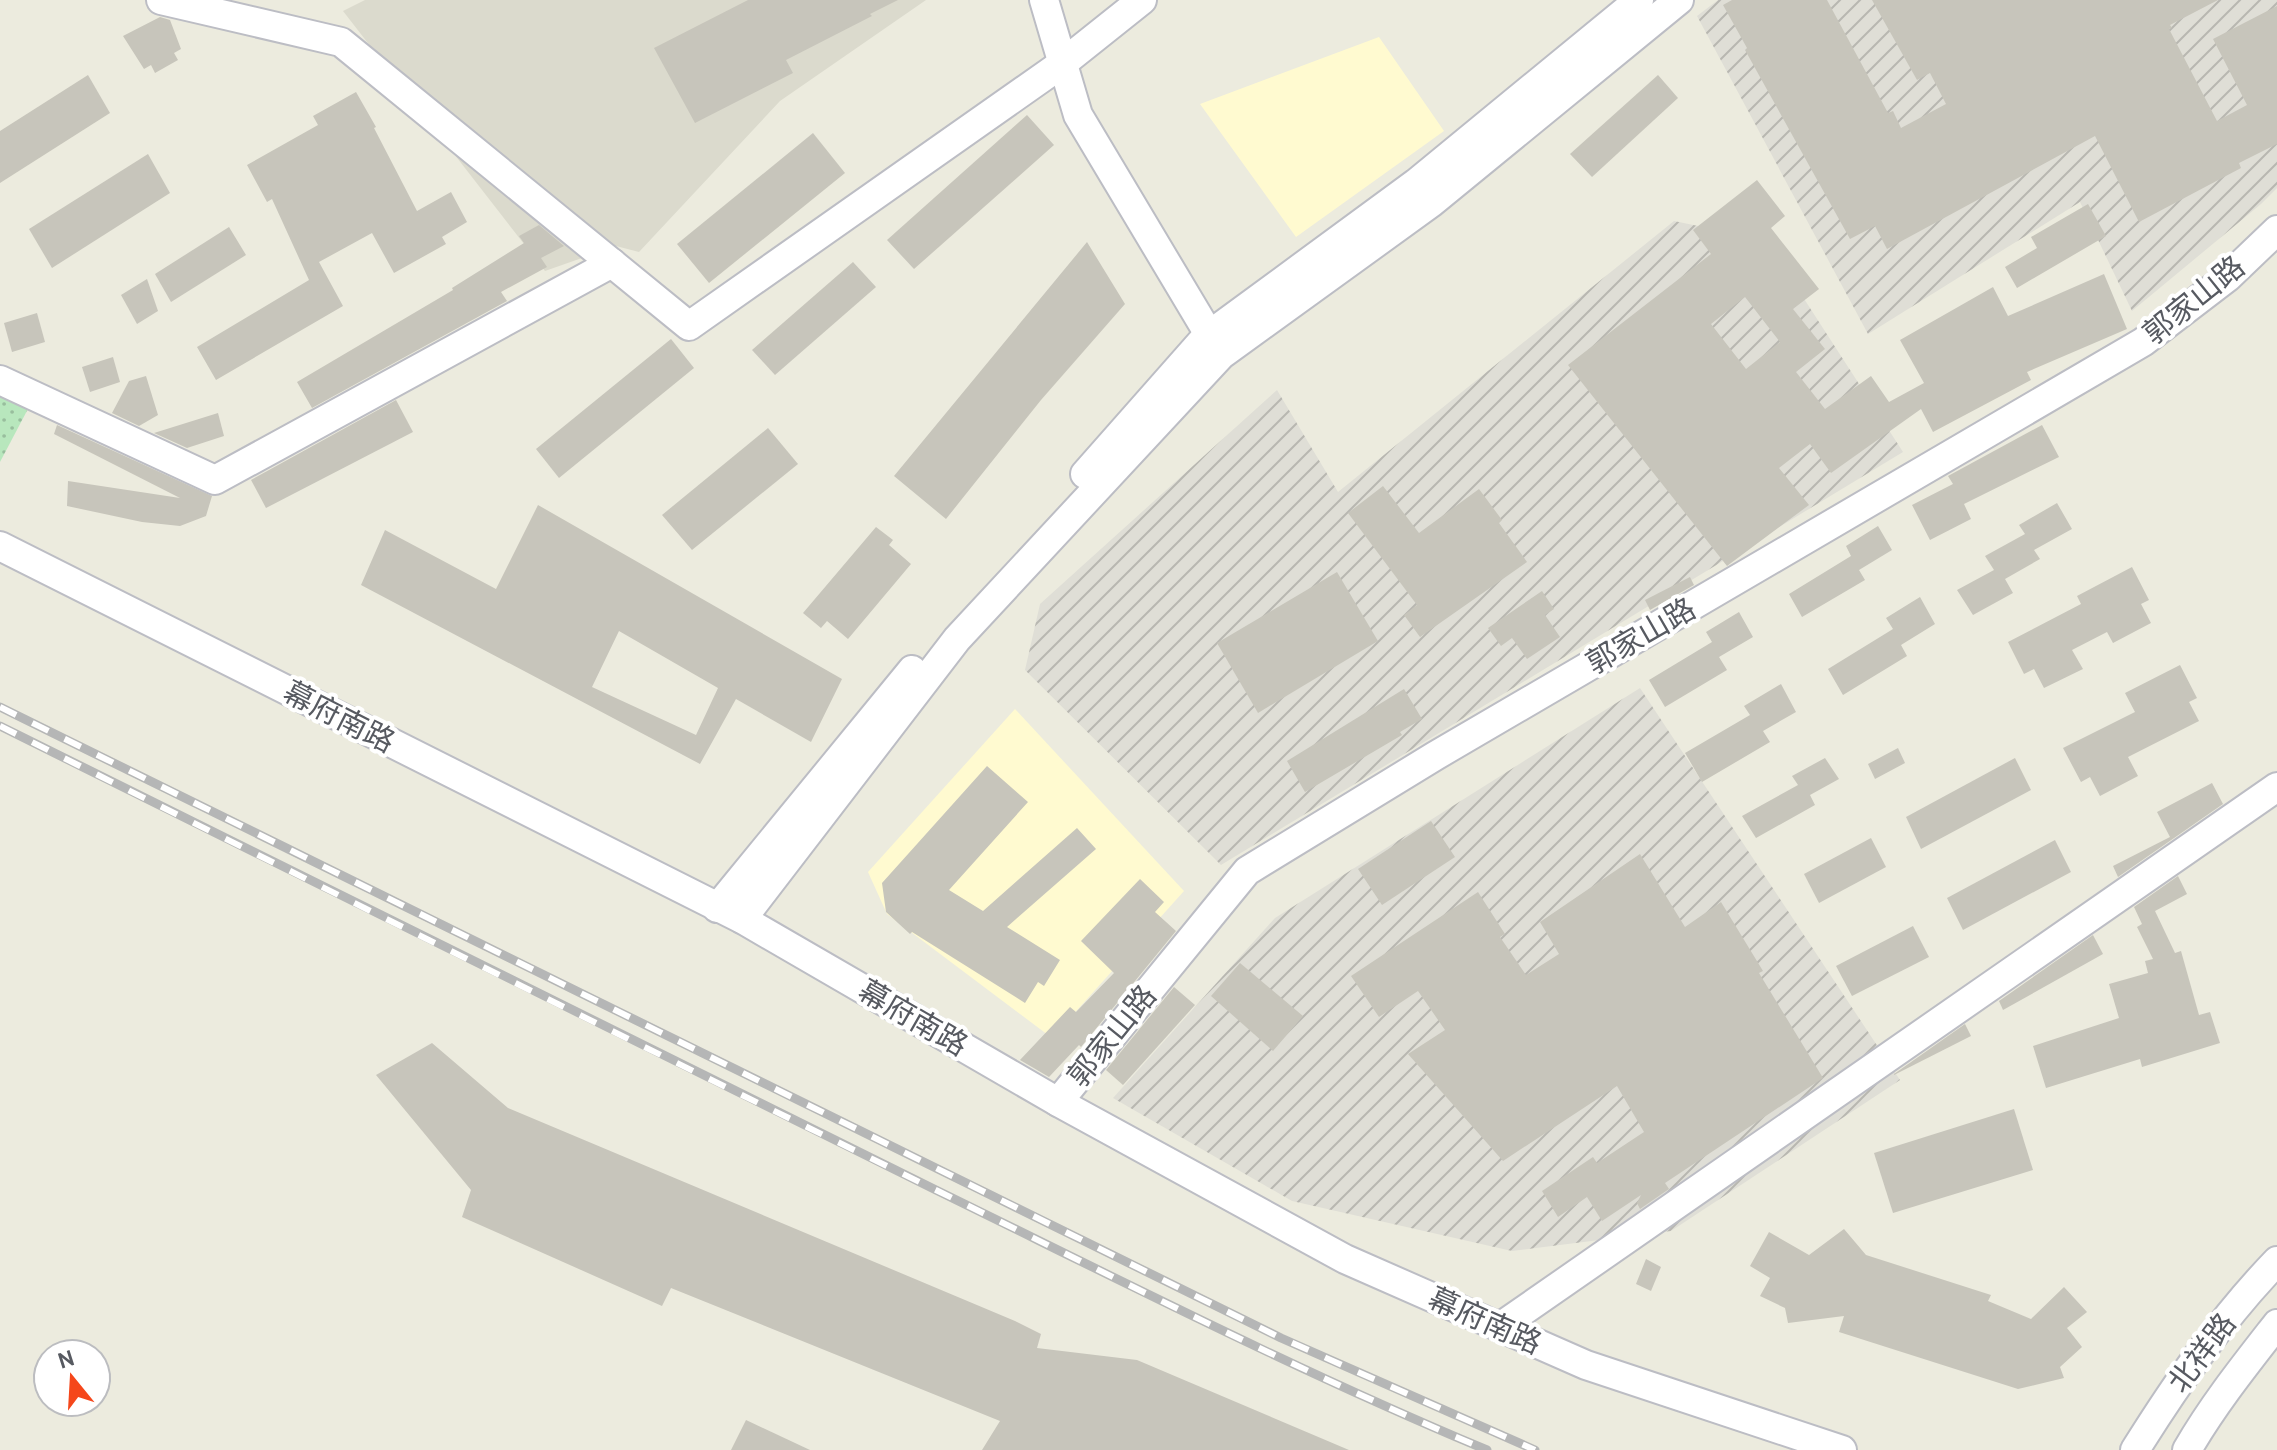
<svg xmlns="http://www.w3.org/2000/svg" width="2277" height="1450" font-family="Cabin,'Noto Sans SC',sans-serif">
<defs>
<pattern id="industrial-furrows" width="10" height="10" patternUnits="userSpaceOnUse" patternTransform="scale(2)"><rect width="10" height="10" fill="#dfded6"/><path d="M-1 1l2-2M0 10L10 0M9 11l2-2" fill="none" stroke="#b8b7b1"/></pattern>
<pattern id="green-dots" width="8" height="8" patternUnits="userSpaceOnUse" patternTransform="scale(2)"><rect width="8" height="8" fill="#b8e7bd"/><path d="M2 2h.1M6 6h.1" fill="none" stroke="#98be9d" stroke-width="1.8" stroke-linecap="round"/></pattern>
</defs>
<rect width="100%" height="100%" fill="#ecebde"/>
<g fill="#fffad0">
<path d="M1379,37l65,94 -148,106 -96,-133z"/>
<path d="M1015,709l169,182 -132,147 -165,-124 -19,-42z"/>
</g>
<g fill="url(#industrial-furrows)">
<path d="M1718,0h559v188l-16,16 -129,107 -52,-109 -212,132 -171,-318z"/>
<path d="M1674,221l92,19 137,212 -682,413 -196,-195 15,-66 237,-214 61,102z"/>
<path d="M1640,688l260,392 -229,151 -159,20 -220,-50 -179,-103 162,-180z"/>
</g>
<path fill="#dbdacd" d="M365,0h561l-146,101 -141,151 -23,-6 -71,25 -202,-260z"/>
<path fill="url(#green-dots)" d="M0,393l29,14 -29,55z"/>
<g fill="#c7c5bb" fill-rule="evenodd">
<path d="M748,0h150l-28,14 2,2 -86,44 7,13 -98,50 -41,-75z"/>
<path d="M1732,0h95l61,113 5,-2 8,17 45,-24 -16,-31 -13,7 -45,-80h346l-48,25 2,3 -3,1 48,92 30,-16 -34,-66 64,-33v138l-38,19 2,5 -102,54 -44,-86 -208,113 -12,-23 -25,13 -105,-189 2,-2 -24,-43z"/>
<path d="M160,17l10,3 11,29 -7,4 4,7 -23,13 -4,-8 -7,4 -21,-33z"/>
<path d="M88,75l22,38 -110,70v-52z"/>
<path d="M1658,75l20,23 -86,79 -22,-23z"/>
<path d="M356,92l20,35 -2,1 43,83 34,-19 16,30 -25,15 4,7 -52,29 -22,-40 -53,29 24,44 -127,74 -19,-33 112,-67 -37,-81 -5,3 -20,-37 71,-40 -5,-9z"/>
<path d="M1027,115l27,30 -140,124 -27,-29z"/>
<path d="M813,133l32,40 -136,110 -32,-39z"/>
<path d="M148,154l22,39 -118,75 -23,-39z"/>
<path d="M1757,180l28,36 -14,12 48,61 -26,20 32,40 -29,23 29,37 46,-33 18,26 35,-19 -24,-43 93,-53 15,29 96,-42 23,55 -100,43 4,8 -98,52 -12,-23 -90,64 -21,-29 -31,24 30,37 -82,61 -159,-201 143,-111 -18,-24zM1745,297l35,45 -34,27 -35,-45z"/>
<path d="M2088,204l18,32 -89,52 -12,-21 32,-19 -6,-11z"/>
<path d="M539,225l25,21 -23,12 6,9 -46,25 6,9 -195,107 -15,-26 156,-92 -1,-2 72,-45 -5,-7z"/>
<path d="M229,227l17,28 -75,47 -16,-28z"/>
<path d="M1087,242l38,62 -84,96 -95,119 -52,-43z"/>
<path d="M853,262l23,25 -101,88 -23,-25z"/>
<path d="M147,279l11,32 -21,13 -16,-29z"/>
<path d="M37,313l8,29 -33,10 -8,-29z"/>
<path d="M671,339l23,29 -135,110 -23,-29z"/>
<path d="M113,357l7,25 -30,10 -8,-25z"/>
<path d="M146,376l12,39 -19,11 -27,-13 17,-32z"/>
<path d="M396,400l17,32 -147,76 -15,-28z"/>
<path d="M218,413l6,23 -37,12 -33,-15z"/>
<path d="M57,425l155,71 -6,20 -26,10 -38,-4 -75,-16 1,-25 112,17 -126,-64z"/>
<path d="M2042,425l17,32 -95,47 7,15 -41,21 -18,-35 41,-21 -5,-8z"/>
<path d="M768,428l30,36 -106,86 -30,-35z"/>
<path d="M1383,486l36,47 60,-44 23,31 -3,3 28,39 -107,75 -16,-22 13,-10 -69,-92z"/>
<path d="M2057,503l15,26 -38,21 6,9 -35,20 8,14 -40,22 -16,-25 37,-20 -9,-14 40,-22 -6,-9z"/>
<path d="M538,505l304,174 -31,63 -75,-43 -36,65 -339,-179 24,-55 111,59zM619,631l99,57 -22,47 -104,-48z"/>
<path d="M1878,526l14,24 -33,20 6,10 -63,37 -13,-23 62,-38 -5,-10z"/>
<path d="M876,527l17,13 -4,5 22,19 -63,75 -21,-18 -6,7 -18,-15z"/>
<path d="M2132,567l17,33 -8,4 10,19 -38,20 -6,-11 -35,18 11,19 -39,19 -10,-19 -10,5 -16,-32 73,-38 -4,-8z"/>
<path d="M1337,572l41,69 -120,72 -41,-70z"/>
<path d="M1690,577l4,8 -44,25 -5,-10z"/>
<path d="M1542,591l12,18 -9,6 15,22 -33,22 -15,-21 -11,8 -13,-18z"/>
<path d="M1920,597l15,27 -34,21 6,11 -64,39 -15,-26 65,-40 -7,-11z"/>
<path d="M1739,612l14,25 -34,20 8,13 -62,37 -16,-27 63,-38 -6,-10z"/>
<path d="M2180,665l17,33 -8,4 10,19 -71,36 10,19 -38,20 -10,-19 -9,5 -18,-34 72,-36 -10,-19z"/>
<path d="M1781,684l15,28 -33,19 7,11 -68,40 -17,-29 65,-38 -6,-9z"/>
<path d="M1404,689l18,30 -22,13 2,3 -97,57 -18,-31z"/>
<path d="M1898,748l7,15 -30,16 -7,-15z"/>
<path d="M1825,758l14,21 -29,16 5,10 -59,33 -14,-22 56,-31 -6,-9z"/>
<path d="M2015,758l16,32 -110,59 -15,-32z"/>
<path d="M987,766l41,36 -79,88 34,21 94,-83 19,21 -89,78 53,33 -16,26 -6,-4 -13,21 -113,-71 -2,2 -24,-22 -4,-29z"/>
<path d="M2212,783l11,21 -105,73 -5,-11 57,-29 -13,-25z"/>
<path d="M1431,821l24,36 -73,48 -24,-36z"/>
<path d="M1871,838l15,29 -67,36 -15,-29z"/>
<path d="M2055,840l16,32 -108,58 -16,-32z"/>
<path d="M1640,854l45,73 36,-25 42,69 -4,2 64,105 -158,105 4,6 -29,20 -3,-6 4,-8 -39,26 -15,-24 -29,20 -16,-26 51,-34 4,6 47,-31 -27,-46 -114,75 -95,-107 37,-24 -27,-39 -39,26 -28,-41 127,-84 27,42 -5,3 26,38 33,-21 -19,-32z"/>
<path d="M2178,876l9,18 -32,17 20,42 6,-2 18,64 11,-3 10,31 -78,24 -2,-8 -94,29 -13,-42 86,-28 -10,-34 39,-11 -3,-12 8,-2 -16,-32 5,-3 -8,-17z"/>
<path d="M1140,879l24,23 -9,10 21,19 -95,116 -2,-2 -30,32 -29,-17 50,-53 6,5 38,-39 -33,-32z"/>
<path d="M1913,926l16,31 -77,39 -16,-30z"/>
<path d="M2093,935l10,19 -100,56 -4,-9z"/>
<path d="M1240,963l63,53 -30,35 -62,-55z"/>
<path d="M1174,987l21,18 -72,80 -17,-15z"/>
<path d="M1965,1024l6,12 -77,39v-1z"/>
<path d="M432,1043l76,65 507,213 26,13 -4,14 100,12 212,90h-367l18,-29 -329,-133 -9,18 -200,-89 9,-27 -95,-115z"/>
<path d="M2014,1109l19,61 -140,43 -19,-60z"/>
<path d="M1844,1229l22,26 125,40 -3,6 43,18 33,-32 23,25 -20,16 15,19 -22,20 4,11 -46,11 -179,-57 5,-16 -56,7 -3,-15 -25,-12 10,-18 -20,-12 19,-34 40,23z"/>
<path d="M1646,1259l15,8 -10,24 -15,-7z"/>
<path d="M746,1420l64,30h-79z"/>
</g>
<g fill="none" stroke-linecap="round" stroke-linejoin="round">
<g stroke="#bcbdc4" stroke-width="32">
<g id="minor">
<path d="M161,0l180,42 348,284 374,-263 79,-63"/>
<path d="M1044,0l34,115 141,236"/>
<path d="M0,380l215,100 397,-217"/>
<path d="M1085,474l120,-136 211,-155 223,-183"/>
<path d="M0,546l742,373 316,183 287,157 241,106 256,85"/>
<path d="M717,908l195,-238"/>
<path d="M742,919l215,-280 264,-284 210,-152 248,-203"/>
<path d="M1058,1102l189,-231 188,-115 708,-414 85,-65 49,-47"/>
<path d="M1500,1327l777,-540"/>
<path d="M2135,1450c42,-67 87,-132 142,-189"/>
<path d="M2187,1450c26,-45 58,-85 90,-126"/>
</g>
</g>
<use href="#minor" stroke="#fff" stroke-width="28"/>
<g stroke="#b5b6b6" stroke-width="9">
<g id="rail">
<path d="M0,707l1281,631 254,112"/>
<path d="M0,726c312,156 624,312 938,465 182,89 362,181 549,259"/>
</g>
</g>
<use href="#rail" stroke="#fff" stroke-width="6" stroke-dasharray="18" stroke-linecap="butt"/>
</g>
<g text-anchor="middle" stroke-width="8" stroke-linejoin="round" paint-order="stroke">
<g font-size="30" fill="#575a61" stroke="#fff">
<text transform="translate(2194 300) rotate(-39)" y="10">郭家山路</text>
<text transform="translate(1641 636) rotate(-30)" y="10">郭家山路</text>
<text transform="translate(339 717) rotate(27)" y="10">幕府南路</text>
<text transform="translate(913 1018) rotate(30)" y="10">幕府南路</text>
<text transform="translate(1112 1036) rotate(-51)" y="10">郭家山路</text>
<text transform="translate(1485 1321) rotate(24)" y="10">幕府南路</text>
<text transform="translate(2202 1353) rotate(-53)" y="10">北祥路</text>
</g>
</g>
<g transform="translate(72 1378) rotate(342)"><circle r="38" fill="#ffffff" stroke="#bcbdc0" stroke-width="2"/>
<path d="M0-6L14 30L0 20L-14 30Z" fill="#f5471b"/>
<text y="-12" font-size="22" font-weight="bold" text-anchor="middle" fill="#575a61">N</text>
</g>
</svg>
